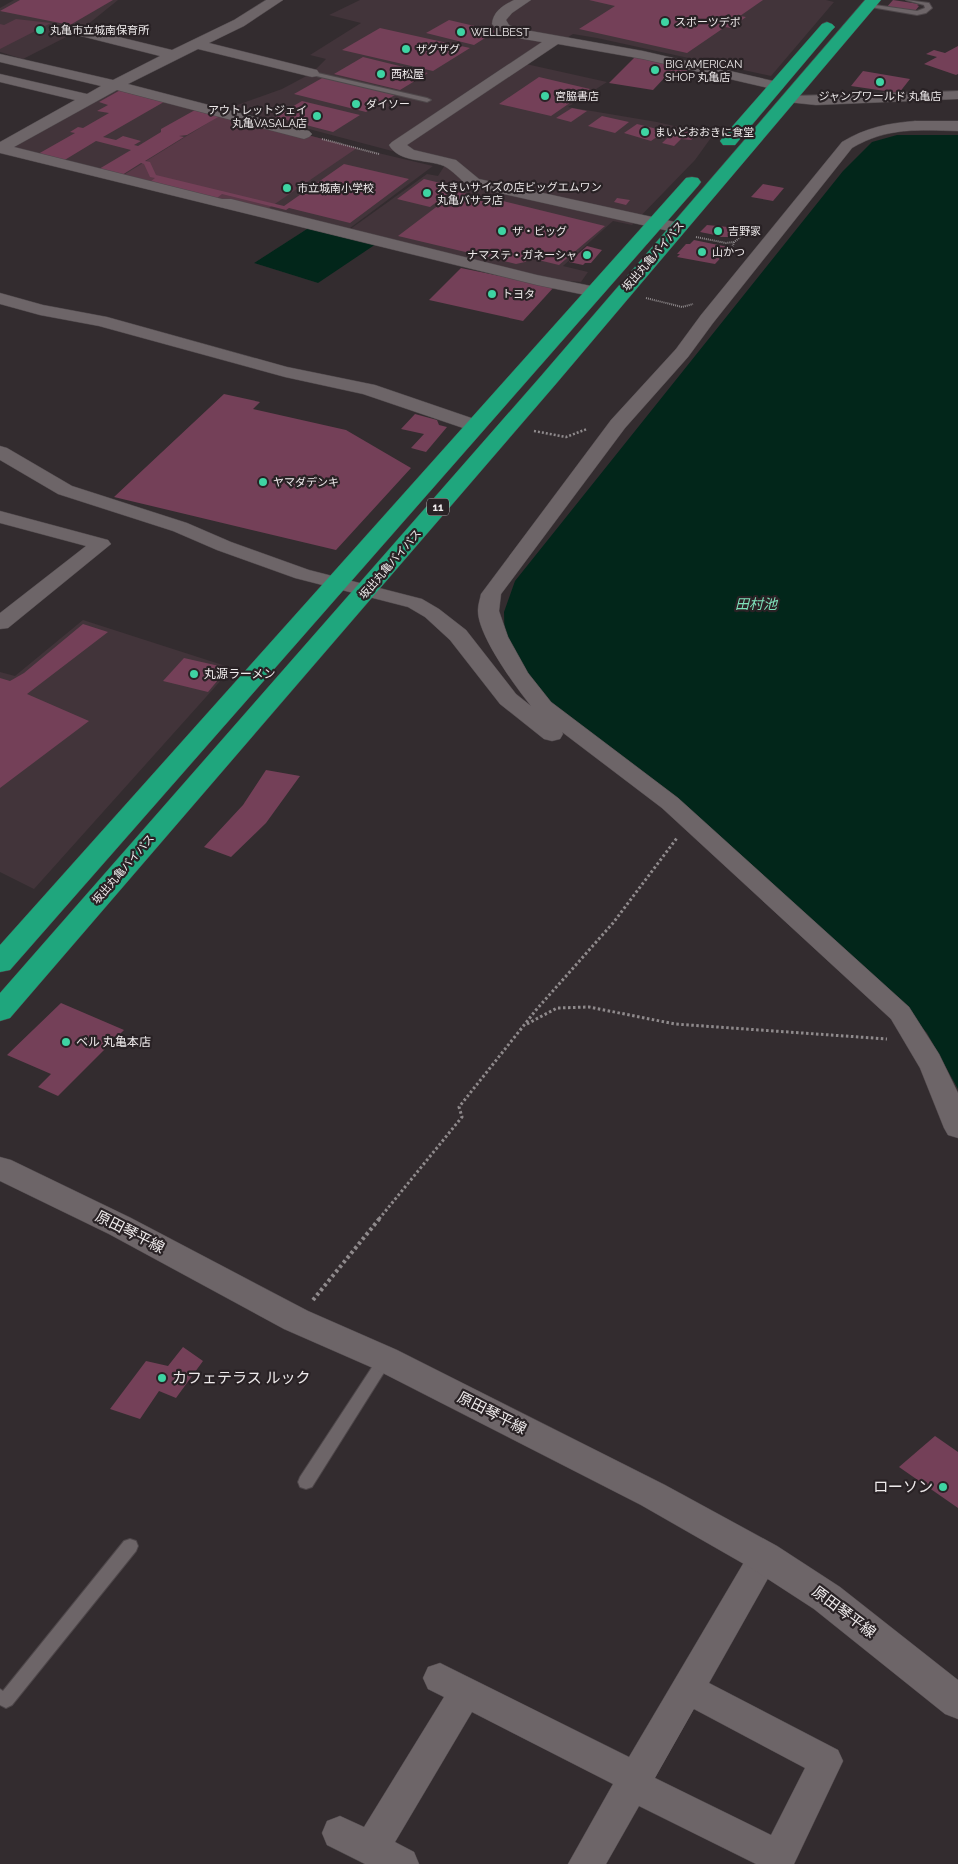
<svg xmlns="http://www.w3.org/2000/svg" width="958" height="1864" font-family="Raleway,'Noto Sans JP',sans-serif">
<rect width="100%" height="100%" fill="#332c2f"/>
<g fill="#42343a">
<path d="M14,0h104l-36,29 -59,30 -23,-7v-44z"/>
<path d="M360,0h466l8,2 -63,74 -174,-38 -24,-4 -47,30 81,18 -39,25 89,15 56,13 -18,25 -63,65 -19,-4 -50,45 25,6 -7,10 -24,-2 -208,-50 78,-56 11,2 7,-11 -216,-57 53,-19 30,-16 14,-14 -16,-4 51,-32 -32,-8z"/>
<path d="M123,86l234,62 76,18 -87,65 -28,52 -64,-20 56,-36 -298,-79z"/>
<path d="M83,620l149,48 -198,221 -34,-17v-200l15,4z"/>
</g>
<g fill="#593947">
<path d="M16,19l35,4 -51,26v-25l4,1z"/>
<path d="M224,113l133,35 -91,62 -42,-8 -102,-26z"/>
</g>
<g fill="#02261a">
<path d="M897,135h61v954l-31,-56 -38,-42 -317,-269 -42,-38 -25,-37 -1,-35 11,-31 328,-410 29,-29z"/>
<path d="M310,227l66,17 -58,39 -64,-20z"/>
</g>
<g fill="#744058">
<path d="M20,0h93l-43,25 -70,-14z"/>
<path d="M589,0h174l-23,16 6,1 -15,11 -6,-1 -38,26 -108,-24 36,-23z"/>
<path d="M893,0l26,4 -2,1 2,1 -4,5 -29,-3z"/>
<path d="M449,20l47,11 -22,14 -48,-12z"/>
<path d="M380,28l90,20 -37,23 -91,-21z"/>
<path d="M958,46v28l-2,1 -32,-11 13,-7 -11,-3 8,-4 11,3z"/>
<path d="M363,57l65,16 -28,17 -66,-16z"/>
<path d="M635,57l56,9 -10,11 -13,-3 -15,16 -44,-7z"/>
<path d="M863,71l47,8 -11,14 -48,-7z"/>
<path d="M324,77l71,18 -29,17 -72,-18z"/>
<path d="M539,77l51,12 -39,27 -52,-12z"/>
<path d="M124,88l45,11 -66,38 13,3 7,-4 18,5 -7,4 4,1 23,-14v-3l34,-19 25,6 -33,19 -8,1 5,1 -39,24 5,1 6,13 128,31 60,-42 65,15 -59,44 -61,-15 -3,2 -64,-16 -5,4 -67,-16 5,-4 -5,-1 -6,-13 -3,-1 -19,12 -23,-6 32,-19 -35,-9 -33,20 -25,-7 37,-21 -5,-1 8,-5 5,1 26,-15 -12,-2 11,-6 -9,-3z"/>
<path d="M302,101l58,14 -27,17 -58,-15z"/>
<path d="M572,108l15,3 -16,11 -15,-4z"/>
<path d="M602,116l27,6 -14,11 -27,-7z"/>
<path d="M637,124l28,7 -14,10 -27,-8z"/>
<path d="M676,130l22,4 -7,6 -10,-1 -7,7 -12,-3z"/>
<path d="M424,179l33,8 -27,20 -33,-8z"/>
<path d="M763,184l21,4 -11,13 -22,-4z"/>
<path d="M456,192l27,4 122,30 -46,39 -29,-7 -5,4 -9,2 -118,-28z"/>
<path d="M617,198l13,2 -4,5 -12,-3z"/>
<path d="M707,225l21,2 8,3 -7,7h-10l1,-1 -20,-4z"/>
<path d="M694,240l34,7 -2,2 2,1 -13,14 -38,-7 3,-3h-3l9,-10h4z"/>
<path d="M587,246l15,4 -11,13h-6l-2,2 -14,-3z"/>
<path d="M461,268l93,19 -31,34 -94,-21z"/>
<path d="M224,394l36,8 -7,7 93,21 65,38 -75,82 -222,-53z"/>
<path d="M415,414l22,6 2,5 8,2 -21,25 -15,-4 13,-14 -23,-5z"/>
<path d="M83,624l25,8 -81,62 62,27 -89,67v-110l10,3 14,-8z"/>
<path d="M184,658l44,10 -20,24 -45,-11z"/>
<path d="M266,770l34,6 -34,47 -35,34 -27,-10 39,-42z"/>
<path d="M61,1003l63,27 -66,66 -20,-9 13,-13 -44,-19z"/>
<path d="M183,1347l20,14 -27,37 -17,-7 -19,28 -30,-10 36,-48 22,5z"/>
<path d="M935,1436l23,16v56l-59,-41z"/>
</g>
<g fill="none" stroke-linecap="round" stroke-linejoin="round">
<g stroke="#4e474a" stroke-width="2">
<g id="lane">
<path d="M906,0l23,3 3,5 -6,5 -9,2 -52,-9 3,-2 49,7 8,-3 -1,-3z"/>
<path d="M309,71l118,27 4,2 -4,2 -115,-27 -4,-2z"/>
<path d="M385,1353l5,2 3,4 -3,4 -78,124 -6,2 -6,-2 -2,-5 2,-5 80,-122z"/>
<path d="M130,1539l6,2 2,5 -2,5 -124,154 -6,3 -6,-3v-16l3,2 121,-150z"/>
</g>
</g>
<g stroke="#4e474a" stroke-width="1">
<g id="street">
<path d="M266,0h17l-39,26 -35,17 108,27 2,3 -2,3 -5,1 -114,-28 -70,35 181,47 3,3 -3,3 -5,2 -187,-49 -103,57 208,52h9l306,76 64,13 3,4 -3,4 -6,1 -58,-12 -537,-132v-11l75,-42 -75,-18v-8l87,20 14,-8 -101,-24v-8l113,26 47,-24 -87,-22 -2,-3 2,-3 5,-1 94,23 62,-30z"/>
<path d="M514,0h17l-19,13 -6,7 3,5 11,4 123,22 139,32 2,3 -2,3 -5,1 -134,-31 -85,-15 -151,101 7,5 42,10 23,19 205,45 2,4 -2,4 -6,1 -210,-47c-7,-6 -16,-16 -24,-20 -17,-7 -45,-3 -55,-21l3,-3 150,-100c-16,-3 -39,-4 -50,-18 1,-13 12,-19 22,-24z"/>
<path d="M958,91v8l-142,6 -29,-3 -2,-3 2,-3z"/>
<path d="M915,121h43v10c-39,-1 -71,-4 -106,17l-139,175 -25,34 -63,71 -124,166 -2,17 9,26 20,36 23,29 127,96 231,209 30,47 19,39v45l-10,-3 -4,-7 -24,-60 -29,-49 -229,-211 -100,-76 1,2 -3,5 -8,2 -8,-2 -44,-35 -50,-64 -25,-23 -17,-10 -113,-29 -78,-28 -44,-19 -115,-37 -58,-34v-14l7,2 65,38 115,37 44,19 78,28 113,29 17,10 27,21 50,64 15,12c-16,-20 -54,-72 -53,-96 0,-5 2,-11 3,-16l130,-174 65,-71 25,-34 141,-173c23,-14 46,-19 73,-21z"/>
<path d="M0,293l43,12 64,12 180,50 88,18 108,37 2,4 -2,4 -7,2 -7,-2 -106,-36 -78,-17 -186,-51 -59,-11 -40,-11z"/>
<path d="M0,511l108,29 3,4 -103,84 -8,1v-16l86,-67 -86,-23z"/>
<path d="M764,1543l11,4 5,10 -71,126 129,67 5,11 -49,103h-38l-117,-58 -33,58h-38l45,-80 -141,-72 -77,130 19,10 5,12h-54l-38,-19 -5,-12 5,-12 13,-5 24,11 80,-130 -16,-8 -5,-11 5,-11 12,-4 189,94 124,-210zM694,1709l111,59 -34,67 -116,-57z"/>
</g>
</g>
<g stroke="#4e474a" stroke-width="1">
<path id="secondary" d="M0,1157l11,3 120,58 177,93 89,39 268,135 112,61 63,41 118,93v39l-13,-5 -131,-105 -63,-41 -110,-63 -268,-137 -89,-39 -175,-95 -109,-53z"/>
</g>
<g stroke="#4e474a" stroke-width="1">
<g id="highway">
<path d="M865,0h16l-326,385 -545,633 -10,3v-28l541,-617z"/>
<path d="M827,22l5,2 3,3 -3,3 -97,115h-12l-3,-4 3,-4 99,-113z"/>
<path d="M692,177l6,1 3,4 -3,4 -688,784 -10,2v-27l686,-767z"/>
</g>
</g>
<g stroke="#8f8a8c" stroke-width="2" stroke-dasharray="1 1" stroke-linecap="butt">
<path d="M322,139l57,15"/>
<path d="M696,237l30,6 8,-1 20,-15"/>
<path d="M729,258l5,-16"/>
<path d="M646,298l36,9 11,-3"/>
</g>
<path stroke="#8f8a8c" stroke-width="2.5" stroke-dasharray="2 2" stroke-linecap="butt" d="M534,431l32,6 21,-8"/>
<g stroke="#8f8a8c" stroke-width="3" stroke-dasharray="2.5 2.5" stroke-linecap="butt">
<path d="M527,1024l30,-16 32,-1 86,17 212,15"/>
<path d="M379,1219l83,-102 -3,-10 77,-97 77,-87 64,-85"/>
</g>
<path stroke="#8f8a8c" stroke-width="4" stroke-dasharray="3 3" stroke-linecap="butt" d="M313,1300l67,-82"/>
<use href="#lane" fill="#6d6568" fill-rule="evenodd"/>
<use href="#street" fill="#6d6568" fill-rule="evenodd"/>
<use href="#secondary" fill="#6d6568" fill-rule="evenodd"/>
<use href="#highway" fill="#1fa67d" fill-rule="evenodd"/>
</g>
<g fill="#3ed4a3" stroke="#292225" stroke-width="2">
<circle cx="665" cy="22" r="5"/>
<circle cx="40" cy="30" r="5"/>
<circle cx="461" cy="32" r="5"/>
<circle cx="406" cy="49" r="5"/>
<circle cx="655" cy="70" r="5"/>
<circle cx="381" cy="74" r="5"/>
<circle cx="880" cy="82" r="5"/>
<circle cx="545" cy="96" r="5"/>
<circle cx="356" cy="104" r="5"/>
<circle cx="317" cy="116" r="5"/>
<circle cx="645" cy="132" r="5"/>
<circle cx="287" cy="188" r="5"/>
<circle cx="427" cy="193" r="5"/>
<circle cx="502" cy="231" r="5"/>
<circle cx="718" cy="231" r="5"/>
<circle cx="702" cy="252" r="5"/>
<circle cx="587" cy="255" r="5"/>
<circle cx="492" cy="294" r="5"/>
<circle cx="263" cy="482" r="5"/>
<circle cx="194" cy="674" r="5"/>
<circle cx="66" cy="1042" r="5"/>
<circle cx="162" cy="1378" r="5"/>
<circle cx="943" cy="1487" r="5"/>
</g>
<g text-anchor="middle" stroke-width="4.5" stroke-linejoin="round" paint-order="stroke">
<g font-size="11" fill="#eeeaeb" stroke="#292225" text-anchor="start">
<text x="675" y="26">スポーツデポ</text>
<text x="50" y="34">丸亀市立城南保育所</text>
<text x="471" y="36">WELLBEST</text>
<text x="416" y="53">ザグザグ</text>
<text x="665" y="68">BIG AMERICAN<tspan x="665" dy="13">SHOP 丸亀店</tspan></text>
<text x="391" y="78">西松屋</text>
<text x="555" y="100">宮脇書店</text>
<text x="880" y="100" text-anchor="middle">ジャンプワールド 丸亀店</text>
<text x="366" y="108">ダイソー</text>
<text x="307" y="114" text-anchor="end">アウトレットジェイ<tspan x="307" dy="13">丸亀VASALA店</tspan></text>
<text x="655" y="136">まいどおおきに食堂</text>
<text x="437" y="191">大きいサイズの店ビッグエムワン<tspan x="437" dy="13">丸亀バサラ店</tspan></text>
<text x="297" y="192">市立城南小学校</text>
<text x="512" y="235">ザ・ビッグ</text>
<text x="728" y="235">吉野家</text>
<text x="712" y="256">山かつ</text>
<text x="577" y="259" text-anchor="end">ナマステ・ガネーシャ</text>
<text x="502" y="298">トヨタ</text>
<text x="273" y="486">ヤマダデンキ</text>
</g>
<g font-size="11" fill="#eeeaeb" stroke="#292225">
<text transform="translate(653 256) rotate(-49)" y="4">坂出丸亀バイパス</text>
<text transform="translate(390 564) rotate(-49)" y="4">坂出丸亀バイパス</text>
<text transform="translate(123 869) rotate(-49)" y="4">坂出丸亀バイパス</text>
</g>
<rect fill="#292225" stroke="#b3aeb0" stroke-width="1" x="427" y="498.5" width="22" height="17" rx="4"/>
<g font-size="11" font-weight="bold" fill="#eeeaeb">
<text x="438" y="511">11</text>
</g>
<g font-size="12" fill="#eeeaeb" stroke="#292225" text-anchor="start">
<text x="204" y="678">丸源ラーメン</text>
<text x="76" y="1046">ベル 丸亀本店</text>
</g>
<g font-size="14" font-style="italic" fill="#7fe0ba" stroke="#292225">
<text x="756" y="609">田村池</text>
</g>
<g font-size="15" fill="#eeeaeb" stroke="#292225">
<text transform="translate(130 1232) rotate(27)" y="5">原田琴平線</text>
<text transform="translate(492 1413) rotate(27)" y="5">原田琴平線</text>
<text transform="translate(844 1612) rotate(37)" y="5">原田琴平線</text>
</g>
<g font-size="15" fill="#eeeaeb" stroke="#292225" text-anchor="start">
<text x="172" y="1383">カフェテラス ルック</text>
<text x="933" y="1492" text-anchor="end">ローソン</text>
</g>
</g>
</svg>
